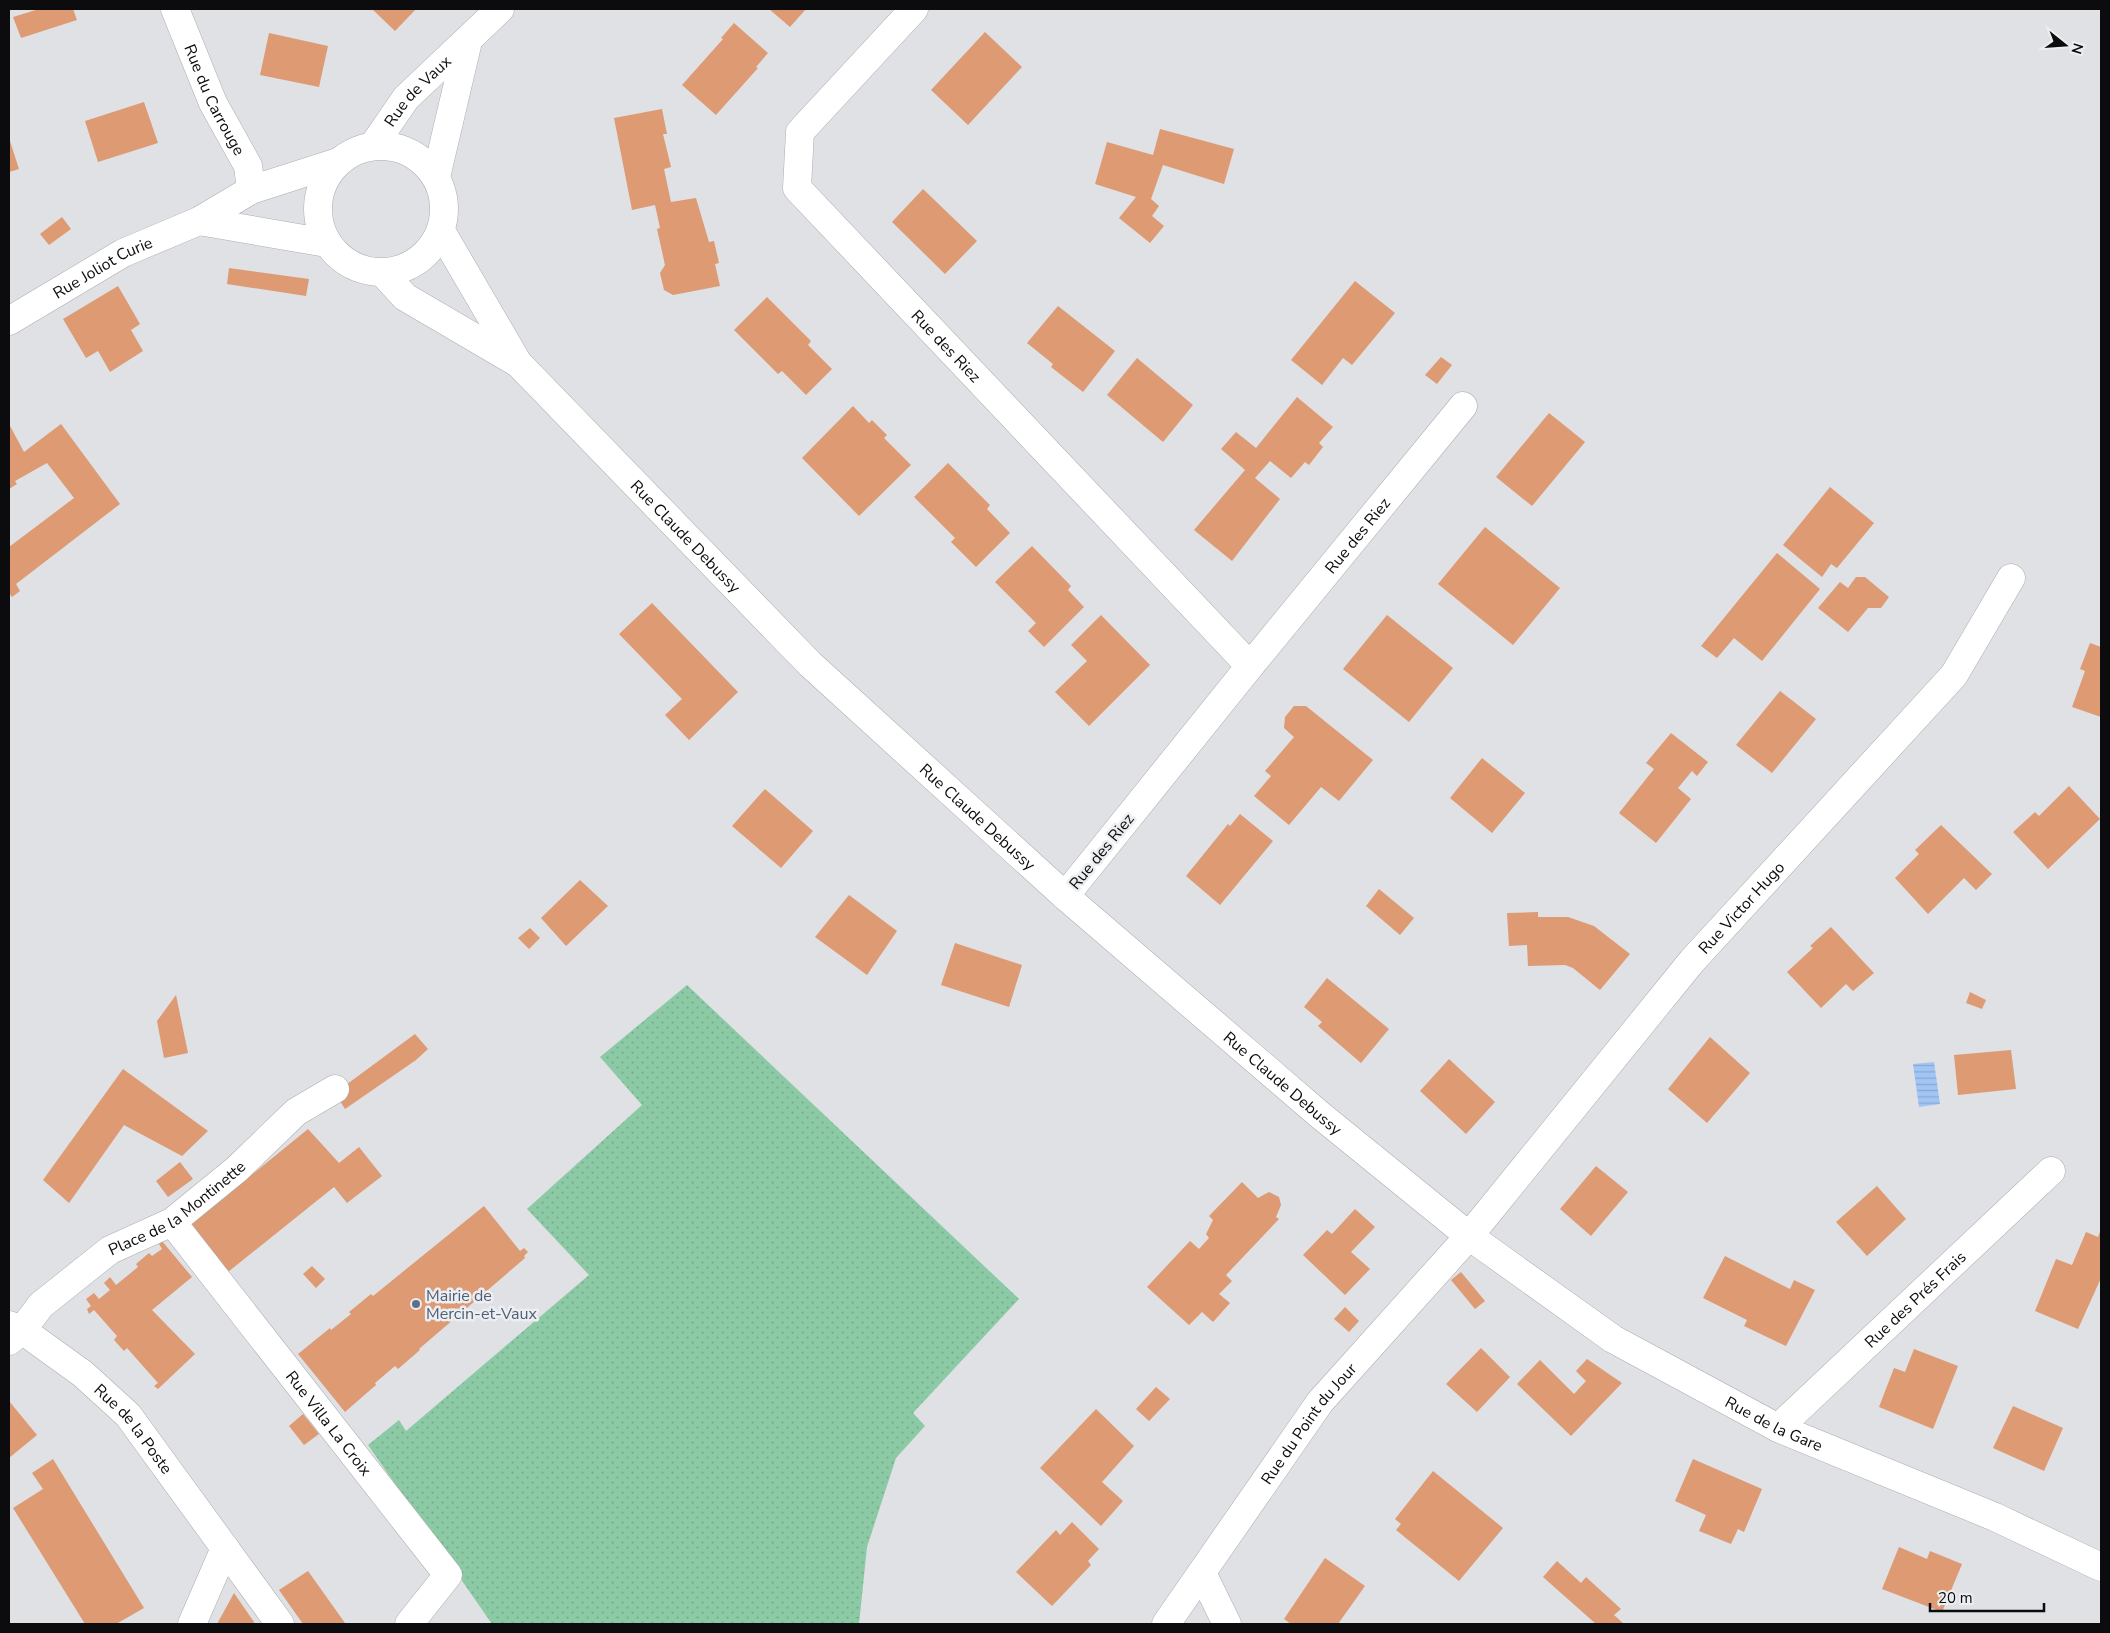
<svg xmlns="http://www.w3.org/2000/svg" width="2110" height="1633" font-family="'Nunito Sans',sans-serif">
<defs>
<pattern id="park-dots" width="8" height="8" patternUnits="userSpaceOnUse" patternTransform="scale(1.25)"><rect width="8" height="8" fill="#8ccaa5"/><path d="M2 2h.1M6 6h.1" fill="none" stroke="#78ac8d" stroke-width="1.8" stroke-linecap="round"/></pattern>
<pattern id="water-rules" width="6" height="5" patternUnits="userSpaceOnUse" patternTransform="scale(1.25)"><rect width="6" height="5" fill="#a1c5f4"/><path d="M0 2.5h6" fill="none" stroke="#89a8d0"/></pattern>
</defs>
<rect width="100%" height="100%" fill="#dfe1e5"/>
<path fill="url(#park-dots)" d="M687,985l332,314 -106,114 12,13 -29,32 -29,89 -8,77h-367l-124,-179 31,-25 7,11 183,-156 -62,-66 115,-104 -42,-48z"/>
<path fill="url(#water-rules)" d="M1934,1062l6,42 -21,3 -6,-43z"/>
<g fill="#dd9a73">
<path d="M39,9h34l4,11 -56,18 -8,-21z"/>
<path d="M372,9h44l-21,22z"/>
<path d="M769,9h37l-16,18z"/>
<path d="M734,23l34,30 -12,14 2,1 -42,47 -34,-30 41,-46 -2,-1z"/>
<path d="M985,32l37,35 -54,58 -37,-35z"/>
<path d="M269,33l59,13 -9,41 -59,-12z"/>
<path d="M144,102l14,41 -60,19 -13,-41z"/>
<path d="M662,109l5,25h-4l8,33 -7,2 7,33 25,-4 13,44 5,-1 5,22 -4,1 5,22 -47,9 -9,-5 -4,-17 5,-8 -8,-36 3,-1 -5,-23 -23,5 -18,-92z"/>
<path d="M1160,129l74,20 -10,35 -61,-19 -12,34 8,7 -7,10 12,10 -14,17 -31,-25 17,-21 -41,-13 12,-42 46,13z"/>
<path d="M9,138l10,31 -10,3z"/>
<path d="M923,189l54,52 -32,33 -53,-52z"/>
<path d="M62,217l9,12 -22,16 -9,-11z"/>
<path d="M229,268l80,11 -3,17 -79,-12z"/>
<path d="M1355,281l40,32 -43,52 -9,-7 -21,27 -31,-25z"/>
<path d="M118,286l22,38 -9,6 12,21 -33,21 -12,-21 -12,7 -23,-39z"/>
<path d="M767,297l44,44 -3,4 24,24 -26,26 -24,-24 -4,3 -44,-44z"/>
<path d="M1058,306l57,45 -32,41 -32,-25 2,-3 -26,-21z"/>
<path d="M1441,357l11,8 -15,19 -12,-9z"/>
<path d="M1137,358l56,47 -30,37 -56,-47z"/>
<path d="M1297,397l36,30 -14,16 4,4 -14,18 -4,-3 -14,16 -21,-17 -15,17 25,21 -48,62 -38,-31 51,-60 -24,-21 15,-17 20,16z"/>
<path d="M853,406l16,17 3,-3 15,15 -3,3 27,27 -52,51 -57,-58z"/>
<path d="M1549,413l36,29 -53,64 -36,-29z"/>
<path d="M9,424l15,28 37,-28 59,80 -104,80 4,7 -8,6 -3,-4v-46l65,-49 -27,-35 -32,18 2,3 -8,5z"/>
<path d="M948,463l42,42 -3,4 23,24 -34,34 -25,-25 4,-4 -41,-41z"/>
<path d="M1830,487l44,36 -37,45 -6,-4 -9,13 -39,-32z"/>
<path d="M1485,527l75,61 -47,57 -75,-61z"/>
<path d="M1032,546l39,40 -3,4 16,17 -40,40 -16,-16 8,-8 -41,-41z"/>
<path d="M1777,553l43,36 -58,72 -28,-23 -17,20 -16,-12z"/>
<path d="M1856,577h9l24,20 -8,11h-13l-20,24 -30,-24 22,-26 8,6z"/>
<path d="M652,603l86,89 -49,48 -24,-25 17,-16 -63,-65z"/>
<path d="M1101,615l49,50 -61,61 -34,-34 32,-31 -16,-16z"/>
<path d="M1387,615l66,53 -44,54 -66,-53z"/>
<path d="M2090,643l11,4v70l-29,-10 13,-36 -5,-2z"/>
<path d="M1780,691l36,28 -44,54 -36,-28z"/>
<path d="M1294,706h12l67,54 -34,41 -18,-14 -32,38 -35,-29 17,-20 -6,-5 29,-34 -10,-9 1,-11z"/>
<path d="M1671,733l37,29 -11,14 -5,-5 -14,17 13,11 -35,44 -37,-30 35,-44 -8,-6z"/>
<path d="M1482,758l43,35 -33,40 -42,-35z"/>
<path d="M2069,786l31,33 -52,50 -35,-37 22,-20 4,4z"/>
<path d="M765,789l48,42 -32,37 -49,-42z"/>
<path d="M1240,814l33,27 -53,64 -34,-29 42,-52 2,2z"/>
<path d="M1941,825l51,49 -16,16 -12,-12 -36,36 -33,-36 24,-24 -4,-4z"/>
<path d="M580,880l28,26 -42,40 -25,-28z"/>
<path d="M1379,889l35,29 -14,17 -34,-29z"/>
<path d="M849,895l48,36 -30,44 -52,-38z"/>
<path d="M1538,912v5h30l26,9 36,28 -30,36 -27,-22 -8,-3 -37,1 -1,-21 -18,1 -2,-33z"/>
<path d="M1831,927l43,46 -21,18 -7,-7 -25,24 -34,-36 26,-24 -3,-2z"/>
<path d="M530,928l10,10 -11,11 -11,-11z"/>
<path d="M955,943l67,22 -13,42 -68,-22z"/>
<path d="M1327,978l62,51 -28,34 -43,-37 4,-4 -18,-15z"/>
<path d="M1970,992l16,8 -4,9 -16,-6z"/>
<path d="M176,995l12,58 -24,5 -7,-37z"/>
<path d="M415,1034l13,15 -12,11 -71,49 -10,-16z"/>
<path d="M1710,1037l40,36 -43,50 -39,-34z"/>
<path d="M2011,1050l5,39 -58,6 -4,-40z"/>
<path d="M1449,1059l46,43 -29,32 -46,-43z"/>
<path d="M123,1069l85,62 -26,25 -58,-31 -55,78 -26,-23z"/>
<path d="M308,1129l31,34 20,-16 23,29 -35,27 -13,-16 -106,85 -38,-47z"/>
<path d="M180,1162l13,17 -25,18 -12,-16z"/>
<path d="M1596,1166l32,26 -37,44 -31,-27z"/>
<path d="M1242,1182l16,16 11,-6 10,5 2,8 -5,12 3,2 -53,56 6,6 -13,13 11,9 -17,19 -11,-10 -13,13 -42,-38 43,-46 9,8 10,-11 -3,-4 7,-14 -4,-4z"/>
<path d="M1877,1186l29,33 -39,37 -31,-34z"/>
<path d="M484,1206l36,45 4,-3 4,4 -4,4 1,2 -106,91 1,1 -22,19 -3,-3 -20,17 1,2 -31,27 -47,-58 32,-26 1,2 20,-16 -2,-2 22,-18 2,2z"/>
<path d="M1355,1209l20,18 -24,25 19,17 -25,26 -42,-40 24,-25 5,4z"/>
<path d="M2101,1229v49l-23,51 -43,-18 21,-52 16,6 14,-33 12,5z"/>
<path d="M162,1241l30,36 -40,33 43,44 -37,35 -4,-3 4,-3 -31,-35 -3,3 -10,-11 3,-4 -23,-26 -5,4 -2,-5 4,-3 -5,-7 8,-6 5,6 11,-9 -6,-7 6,-6 6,8 22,-18 -2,-3 13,-11 3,3 10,-7 -3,-5z"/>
<path d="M1725,1256l65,33 4,-9 21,10 -29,56 -42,-20 3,-6 -44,-22z"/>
<path d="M312,1266l13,13 -9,9 -13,-14z"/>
<path d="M1461,1272l24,29 -10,8 -24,-29z"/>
<path d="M1345,1307l14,14 -10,11 -15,-13z"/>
<path d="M1481,1348l29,29 -33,35 -31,-28z"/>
<path d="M1914,1349l44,17 -25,63 -54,-22 15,-39 11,4z"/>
<path d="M1587,1359l35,24 -51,53 -54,-52 23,-24 34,34 12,-13 -10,-10z"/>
<path d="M1156,1387l14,12 -21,22 -13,-12z"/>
<path d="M9,1401l28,34 -28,23z"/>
<path d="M2013,1406l50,22 -19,43 -51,-23z"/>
<path d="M1096,1409l38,37 -32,36 21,19 -22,25 -61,-58z"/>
<path d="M303,1414l16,20 -15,11 -15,-19z"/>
<path d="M53,1459l91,149 -28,16h-31l-72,-116 30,-19 -11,-16z"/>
<path d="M1693,1459l69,30 -18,43 -6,-3 -7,15 -32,-13 7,-16 -31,-14z"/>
<path d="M1433,1471l70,57 -44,53 -63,-51 5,-6 -6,-5z"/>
<path d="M1072,1522l27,27 -11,12 3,4 -39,41 -36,-34 40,-42 4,5z"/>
<path d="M1899,1547l28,12 3,-8 32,13 -20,48 -60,-23z"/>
<path d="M1325,1558l40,28 -27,38h-47l-7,-5z"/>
<path d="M1557,1561l24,22 5,-6 35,32 -7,6 10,9h-28l-53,-47z"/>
<path d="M308,1571l37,52 -2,1h-40l-24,-34z"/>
<path d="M234,1593l20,29 -1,2h-36z"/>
</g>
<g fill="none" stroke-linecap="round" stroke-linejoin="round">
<g stroke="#abadb1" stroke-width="29">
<g id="minor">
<path id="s1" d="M175,9l38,94 35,63 3,24"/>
<path id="s2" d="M914,9l-114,123 -3,56 453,478 -185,230"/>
<circle cx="381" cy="209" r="63"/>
<path id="s3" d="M373,146l33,-48 94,-89"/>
<path d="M436,177l32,-136"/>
<path d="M199,221l128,22"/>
<path id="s4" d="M441,231l77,132 292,301 255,232 255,219 149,121 144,103 165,89 217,89 106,50"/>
<path d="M383,273l22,24 111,65"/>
<path id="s5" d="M9,321l114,-68 76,-32 52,-31 87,-28"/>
<path id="s6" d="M1250,666l213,-260"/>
<path id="s7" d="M172,1222l276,353 -39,49"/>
<path id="s8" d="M9,1325l13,5 61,44 45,41 152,209"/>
<path id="s9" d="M9,1341l13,-11 19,-25 69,-55 62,-28 65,-53 59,-57 39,-23"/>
<path id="s10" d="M1778,1428l273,-257"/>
<path d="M1202,1573l25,51"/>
<path d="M192,1624l33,-76"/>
<path id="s11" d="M1166,1624l154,-222 149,-166 223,-275 262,-286 57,-97"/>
</g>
</g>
<use href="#minor" stroke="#fff" stroke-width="28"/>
</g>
<circle fill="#5c6f8a" stroke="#eceef2" stroke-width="2" cx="416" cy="1304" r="5"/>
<g text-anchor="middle" stroke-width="5" stroke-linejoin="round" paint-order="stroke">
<g font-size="16" fill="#0c0c0e" stroke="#eceef2">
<text dy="6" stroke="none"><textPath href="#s3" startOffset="71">Rue de Vaux</textPath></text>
<text dy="6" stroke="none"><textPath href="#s1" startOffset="99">Rue du Carrouge</textPath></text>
<text dy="6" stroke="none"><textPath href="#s5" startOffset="108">Rue Joliot Curie</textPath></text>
<text dy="6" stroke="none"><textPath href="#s2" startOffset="441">Rue des Riez</textPath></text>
<text dy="6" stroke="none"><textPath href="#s4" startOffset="394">Rue Claude Debussy</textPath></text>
<text dy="6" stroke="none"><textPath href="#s6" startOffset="169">Rue des Riez</textPath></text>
<text dy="6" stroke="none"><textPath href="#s4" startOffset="799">Rue Claude Debussy</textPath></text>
<text transform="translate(1101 851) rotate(-51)" y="6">Rue des Riez</text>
<text dy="6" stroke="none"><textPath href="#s11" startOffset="920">Rue Victor Hugo</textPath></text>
<text dy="6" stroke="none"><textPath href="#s4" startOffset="1204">Rue Claude Debussy</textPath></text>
<text dy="6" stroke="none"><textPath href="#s9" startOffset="216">Place de la Montinette</textPath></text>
<text dy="6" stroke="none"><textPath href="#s10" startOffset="188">Rue des Prés Frais</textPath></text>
<text dy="6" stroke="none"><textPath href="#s4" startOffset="1804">Rue de la Gare</textPath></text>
<text dy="6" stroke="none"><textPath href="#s7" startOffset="255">Rue Villa La Croix</textPath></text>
<text dy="6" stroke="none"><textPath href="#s11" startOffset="246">Rue du Point du Jour</textPath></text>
<text dy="6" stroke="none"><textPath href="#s8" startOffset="164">Rue de la Poste</textPath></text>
</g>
<g font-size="16" fill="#4e5e75" stroke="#eceef2" text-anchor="start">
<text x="426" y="1301">Mairie de<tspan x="426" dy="18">Mercin-et-Vaux</tspan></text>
</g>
</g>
<rect width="2110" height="1633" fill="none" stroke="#0c0c0e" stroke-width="20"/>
<g transform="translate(2065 45) rotate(107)" stroke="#eceef2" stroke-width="4" paint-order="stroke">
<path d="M0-4L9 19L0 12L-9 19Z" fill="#0c0c0e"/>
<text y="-8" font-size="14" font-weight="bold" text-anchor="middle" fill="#0c0c0e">N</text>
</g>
<path d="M1930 1603v8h114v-8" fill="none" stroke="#0c0c0e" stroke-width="2.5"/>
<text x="1938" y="1603" font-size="15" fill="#0c0c0e" stroke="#eceef2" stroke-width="4" paint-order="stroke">20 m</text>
</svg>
